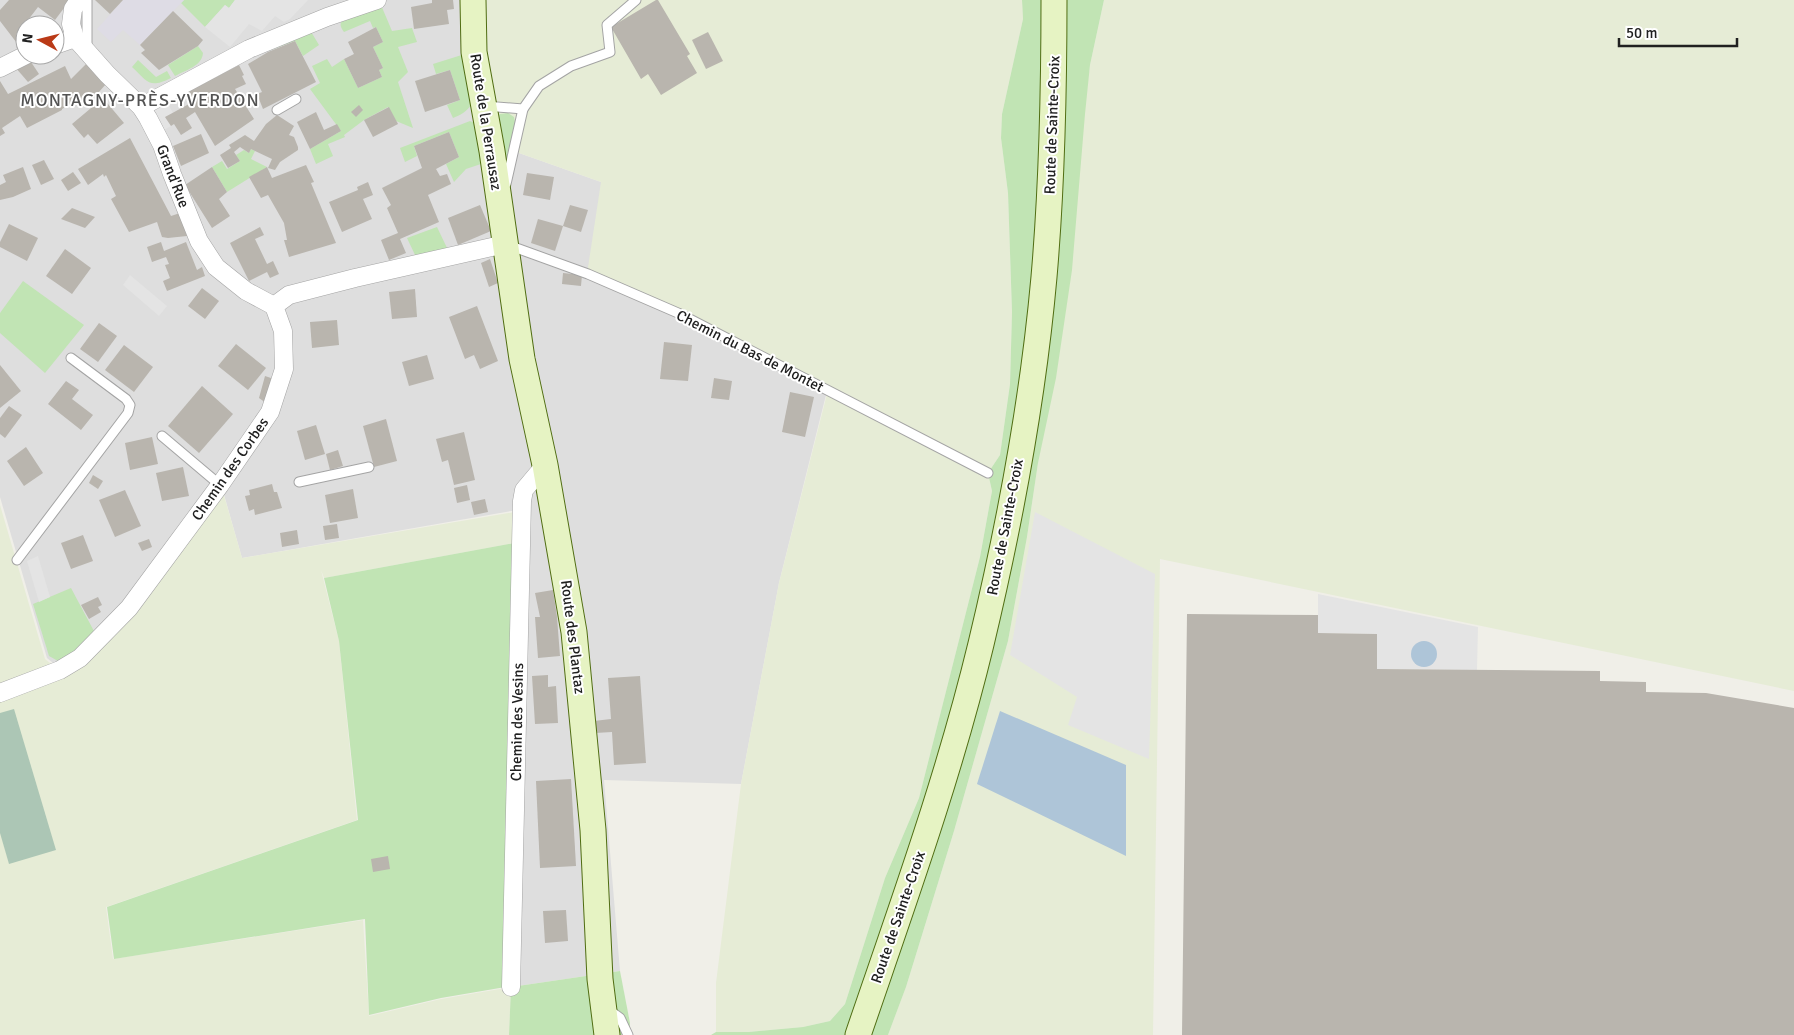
<svg xmlns="http://www.w3.org/2000/svg" width="1794" height="1035" font-family="Signika,sans-serif">
<rect width="100%" height="100%" fill="#f0efe8"/>
<path fill="#dedede" fill-rule="evenodd" d="M0,0h468l24,152 27,1 82,29 76,132 150,77 -48,192 -38,201 -137,-4 16,191 -109,16 12,-478 -281,49 -21,-74 -93,124 -68,61 -13,-11 -47,-161zM25,25h30v30h-30z"/>
<g fill="#e6ecd6">
<path d="M469,0h553l1,19 -21,95 -1,24 7,55 4,119 -2,72 -10,71 -12,18 4,18 -12,66 -61,241 -34,80 -40,126 -15,17 -27,6 -54,5h-33v-49l25,-199 38,-201 49,-193 -241,-116 14,-92 -82,-29 -26,-1z"/>
<path d="M1104,0h690v691l-634,-132 -7,476h-265l18,-48 48,-156 54,-190 19,-104 11,-74 52,-398z"/>
<path d="M221,485l21,73 279,-47 -1,31 -196,36 -3,-8 18,71 18,179 -251,87 7,52 250,-39 6,96 72,-17 70,-12 -2,48h-509v-530l45,154 15,12 20,-13z"/>
</g>
<g fill="#c1e4b4">
<path d="M184,0h51l-6,8 -4,-3 -20,22 -24,-24z"/>
<path d="M1022,0h82l-14,65 -5,49 -13,156 -16,108 -18,85 -11,74 -19,104 -54,190 -48,156 -18,48h-177l5,-3h33l54,-5 27,-6 15,-17 40,-126 34,-80 61,-241 12,-66 -4,-18 12,-18 10,-71 2,-72 -4,-119 -7,-55 1,-24 21,-95z"/>
<path d="M381,5l11,26 20,-3 5,14 -19,5 10,25 -10,10 15,46 -17,-7 -8,-14 -24,13 -20,15 1,2 -17,7 5,12 -17,8 -6,-15 31,-18 -31,-42 10,-6 -8,-17 15,-7 5,8 12,-8 14,29 24,-11 -3,-7 4,-2 -10,-21 10,-5 -7,-15 -3,1 -3,-7 -26,11c-4,-6 -5,-8 0,-14z"/>
<path d="M310,30l9,15 -16,11 -8,-15 -27,10v-4z"/>
<path d="M198,46l5,7c-1,13 -17,17 -28,23l-7,-11z"/>
<path d="M468,53l6,47c-5,10 -11,14 -21,18l-6,-13 13,-5 -10,-30 -14,4 -3,-10z"/>
<path d="M138,60l18,17 11,-6 4,7c-22,11 -23,4 -39,-11z"/>
<path d="M508,113l6,4 2,10 -8,31 -6,-1 -6,-39 4,-4z"/>
<path d="M470,121l5,2 9,40 -18,6 -12,13 -8,-18 13,-7 -10,-25 -35,14 3,10 -12,6 -5,-14z"/>
<path d="M251,149l4,2 -4,8 16,8 -40,25 -15,-25 10,-6 5,8 13,-8 -4,-6 8,-5 5,3z"/>
<path d="M437,227l11,23 -32,7 -9,-19z"/>
<path d="M23,281l61,44 -39,48 -45,-40v-20z"/>
<path d="M520,542l-9,444 -70,12 -72,17 -4,-96 -251,40 -7,-52 251,-87 -19,-179 -15,-63z"/>
<path d="M71,588l24,45 -26,23 -11,5 -9,-5 -16,-52z"/>
<path d="M620,971l10,52v12h-121l2,-48z"/>
</g>
<path fill="#acc6b5" d="M14,709l42,141 -47,14 -9,-31v-120z"/>
<g fill="#e4e4e4">
<path d="M235,0h73l-18,19 -6,3 -9,-6 -13,15 -13,-7 -19,23 -25,-20 20,-22 4,3z"/>
<path d="M167,102l6,11 -8,4 6,9 -7,4 -11,-20z"/>
<path d="M130,275l37,31 -8,10 -36,-31z"/>
<path d="M1035,512l120,62 -6,185 -81,-34 9,-28 -67,-42z"/>
<path d="M38,556l12,41 -11,5 -12,-41z"/>
<path d="M1318,594l160,33 -1,43 -100,-1v-35l-59,-1z"/>
</g>
<path fill="#dedce5" d="M123,0h61l-44,45 -17,-15 -12,12 -14,-13z"/>
<g fill="#aec5d8">
<circle cx="1424" cy="654" r="13"/>
<path d="M1000,711l126,54v91l-149,-72z"/>
</g>
<g fill="#b9b5ae">
<path d="M9,0h61l-15,20 -17,-13 -13,17 2,1h-2v25l-2,1 -23,-30v-11z"/>
<path d="M95,0h28l-13,14z"/>
<path d="M432,0h21l1,9 -7,1 2,14 -35,5 -3,-22 21,-4z"/>
<path d="M656,0h2l32,54 -3,2 10,17 -36,22 -13,-21 -7,5 -30,-52z"/>
<path d="M173,11l30,29 -5,6 -39,24 -18,-17 4,-3 -5,-5z"/>
<path d="M376,27l7,15 -10,5 10,21 -4,2 3,7 -24,11 -14,-29 10,-5 -6,-12z"/>
<path d="M708,32l15,29 -17,8 -14,-29z"/>
<path d="M295,41l21,41 -53,27 -6,-15 5,-2 -14,-28 20,-12z"/>
<path d="M29,59l10,15 -11,8 -13,-15z"/>
<path d="M86,64l20,20 -16,18 -6,3 -4,-6 -18,10v1l-35,18 -7,-12 -18,12 3,5 -5,3v-55l8,13 57,-28 6,13z"/>
<path d="M239,65l5,10 -2,1 4,8 -11,5 19,30 -39,27 -20,-34 -9,6 6,10 -11,7 -7,-11 -3,2 -6,-9 24,-13 -5,-10z"/>
<path d="M450,70l10,30 -35,12 -10,-31z"/>
<path d="M103,98l21,25 -27,21 -9,-10 -4,4 -12,-14z"/>
<path d="M359,105l4,5 -7,7 -5,-5z"/>
<path d="M389,107l9,17 -25,13 -9,-17z"/>
<path d="M316,112l8,18 13,-6 4,7 -31,18 -13,-27z"/>
<path d="M277,115l17,11 -5,9 5,2 4,10v3l-18,12 -5,8 -7,-2 4,-9 -21,-10 -2,4 -9,-6 -6,5 6,9 -12,7 -8,-13 11,-7 -2,-3 16,-10 9,6 12,-17z"/>
<path d="M449,132l10,25 -23,12 4,7 7,-2 4,10 -23,11 11,27 -39,17 6,14 -17,7 -8,-20 17,-7 -11,-25 4,-3 -9,-17 40,-20 -8,-22z"/>
<path d="M201,134l8,19 -28,13 -8,-20z"/>
<path d="M130,138l41,78 9,-3 7,23 -19,2 -6,-1 -5,-15 -28,10 -18,-33 5,-3 -10,-21 -2,2 -1,-3 -15,11 -10,-16z"/>
<path d="M44,160l10,19 -13,6 -9,-20z"/>
<path d="M306,165l8,17 -3,1 25,60 -47,14 -5,-17h3l-3,-17 -16,-28 -7,3 -12,-21 18,-10 5,11z"/>
<path d="M23,167l8,22 -18,8 -13,3v-15l6,-3 -3,-7z"/>
<path d="M212,167l15,25 -8,7 11,17 -18,12 -27,-43z"/>
<path d="M73,172l8,11 -13,8 -7,-11z"/>
<path d="M527,173l27,4 -4,23 -27,-5z"/>
<path d="M368,182l5,13 -10,4 9,20 -30,13 -13,-30 29,-12 -1,-3z"/>
<path d="M480,205l11,26 -33,14 -10,-27z"/>
<path d="M570,205l18,5 -7,22 -18,-6z"/>
<path d="M72,208l23,9 -10,11 -24,-9z"/>
<path d="M538,219l25,7 -8,25 -24,-8z"/>
<path d="M9,224l29,14 -11,23 -27,-14v-5z"/>
<path d="M260,227l4,8 -9,4 12,25 6,-3 6,13 -9,4 -3,-6 -18,9 -19,-38z"/>
<path d="M161,242l3,9 22,-9 11,28 5,-3 3,9 -38,15 -4,-10 7,-3 -5,-13 4,-1 -3,-7 -14,5 -5,-15z"/>
<path d="M65,249l26,19 -19,26 -26,-18z"/>
<path d="M490,259l8,24 -9,4 -8,-24z"/>
<path d="M563,273l19,2 -1,11 -19,-2z"/>
<path d="M202,288l17,13 -14,18 -17,-13z"/>
<path d="M415,289l2,28 -25,2 -3,-27z"/>
<path d="M477,306l21,55 -18,8 -6,-14 -9,4 -16,-42z"/>
<path d="M337,320l2,25 -27,3 -2,-26z"/>
<path d="M99,323l18,13 -19,26 -18,-13z"/>
<path d="M664,342l28,3 -4,36 -28,-2z"/>
<path d="M236,344l30,24 -18,22 -30,-24z"/>
<path d="M124,345l29,22 -19,25 -29,-22z"/>
<path d="M427,355l7,24 -25,7 -7,-24z"/>
<path d="M0,365l21,26 -21,17z"/>
<path d="M265,376l9,3 -8,24 -7,-5z"/>
<path d="M714,378l18,3 -3,19 -18,-2z"/>
<path d="M66,381l13,9 -7,9 21,16 -12,15 -33,-26z"/>
<path d="M202,386l31,28 -34,39 -31,-27z"/>
<path d="M790,392l24,5 -9,40 -23,-5z"/>
<path d="M9,406l13,9 -17,23 -5,-4v-16z"/>
<path d="M386,419l11,42 -23,6 -11,-41z"/>
<path d="M316,425l9,29 -20,6 -8,-29z"/>
<path d="M464,432l11,48 -21,5 -6,-25 -6,2 -6,-23z"/>
<path d="M152,437l6,27 -28,6 -5,-27z"/>
<path d="M26,447l17,26 -19,13 -17,-25z"/>
<path d="M338,450l5,16 -13,4 -4,-16z"/>
<path d="M183,467l6,29 -27,5 -6,-28z"/>
<path d="M93,475l10,6 -5,8 -9,-6z"/>
<path d="M272,484l2,8h3l5,16 -27,7 -1,-6 -5,2 -4,-15 5,-1 -1,-5z"/>
<path d="M467,485l3,15 -13,3 -3,-15z"/>
<path d="M353,489l5,29 -28,5 -5,-28z"/>
<path d="M125,490l16,36 -26,11 -16,-37z"/>
<path d="M485,499l3,13 -14,3 -3,-13z"/>
<path d="M337,524l2,14 -14,2 -2,-14z"/>
<path d="M297,530l2,14 -17,3 -2,-14z"/>
<path d="M83,535l10,26 -22,8 -10,-26z"/>
<path d="M149,539l3,8 -10,4 -4,-8z"/>
<path d="M553,590l4,27 3,39 -22,2 -3,-41h5l-5,-24z"/>
<path d="M98,597l4,8 -4,2 3,5 -12,7 -8,-14z"/>
<path d="M1187,614l131,1v18l59,1v35l223,2v10l46,1v10l60,1 88,15v327h-612z"/>
<path d="M548,675v12l8,-1 2,37 -23,1 -3,-48z"/>
<path d="M640,676l6,87 -32,2 -2,-33 -17,1 -1,-12 17,-2 -3,-41z"/>
<path d="M571,779l5,87 -36,2 -4,-87z"/>
<path d="M388,856l2,13 -17,3 -2,-13z"/>
<path d="M566,910l2,31 -23,2 -2,-32z"/>
</g>
<g fill="none" stroke-linecap="round" stroke-linejoin="round">
<g stroke="#a4a4a4" stroke-width="11">
<g id="lane">
<path d="M87,0v50"/>
<path d="M485,106l38,3 16,-23 32,-20 39,-14 -3,-27 29,-25"/>
<path d="M277,110l19,-11"/>
<path d="M506,184l17,-75"/>
<path d="M508,245l80,29 90,39 310,160"/>
<path d="M162,436l58,49"/>
<path d="M299,482l70,-15"/>
<path d="M17,560l111,-147 2,-8 -4,-6 -55,-41"/>
<path d="M609,1010l11,8 8,17"/>
</g>
</g>
<g stroke="#a4a4a4" stroke-width="19">
<g id="street">
<path d="M79,0l-6,9 -2,15 4,14 32,36 34,33 7,11 14,27 10,29 27,67 17,26 30,24 28,15"/>
<path d="M55,45l20,-7"/>
<path d="M0,68l26,-13"/>
<path d="M141,107l108,-58 78,-32 50,-17"/>
<path d="M0,693l60,-23 20,-12 49,-50 91,-123 50,-73 14,-43 -1,-38 -9,-25 15,-11 66,-17 150,-34"/>
<path d="M511,987l11,-486 2,-11 21,-25"/>
</g>
</g>
<g stroke="#506d12" stroke-width="27">
<g id="secondary">
<path d="M473,0l1,52 18,99 30,208 23,106 29,167 19,198 7,149 7,56"/>
<path d="M858,1035c44,-129 91,-258 123,-391 29,-121 52,-244 63,-367 8,-92 10,-185 10,-277"/>
</g>
</g>
<use href="#lane" stroke="#fff" stroke-width="9"/>
<use href="#street" stroke="#fff" stroke-width="18"/>
<use href="#secondary" stroke="#e6f3c3" stroke-width="25"/>
</g>
<g text-anchor="middle" stroke-width="4" stroke-linejoin="round" paint-order="stroke">
<g font-size="15" fill="#202020" stroke="#fff">
<text transform="translate(486 122) rotate(81)" y="5">Route de la Perrausaz</text>
<text transform="translate(1052 125) rotate(-88)" y="5">Route de Sainte-Croix</text>
<text transform="translate(173 176) rotate(69)" y="5">Grand'Rue</text>
<text transform="translate(750 351) rotate(27)" y="5">Chemin du Bas de Montet</text>
<text transform="translate(230 469) rotate(-55)" y="5">Chemin des Corbes</text>
<text transform="translate(1005 527) rotate(-79)" y="5">Route de Sainte-Croix</text>
<text transform="translate(573 637) rotate(83)" y="5">Route des Plantaz</text>
<text transform="translate(517 722) rotate(-89)" y="5">Chemin des Vesins</text>
<text transform="translate(898 917) rotate(-71)" y="5">Route de Sainte-Croix</text>
</g>
<g font-size="18" letter-spacing="1" fill="#535353" stroke="#fff">
<text x="140" y="106">MONTAGNY-PRÈS-YVERDON</text>
</g>
</g>
<g transform="translate(40 40) rotate(277)"><circle r="24" fill="#ffffff" stroke="#a6a6a6"/>
<path d="M0-4L9 19L0 12L-9 19Z" fill="#ba3a17"/>
<text y="-8" font-size="14" font-weight="bold" text-anchor="middle" fill="#202020">N</text>
</g>
<path d="M1619 38v8h118v-8" fill="none" stroke="#202020" stroke-width="2.5"/>
<text x="1626" y="38" font-size="15" fill="#202020" stroke="#ffffff" stroke-width="4" paint-order="stroke">50 m</text>
</svg>
